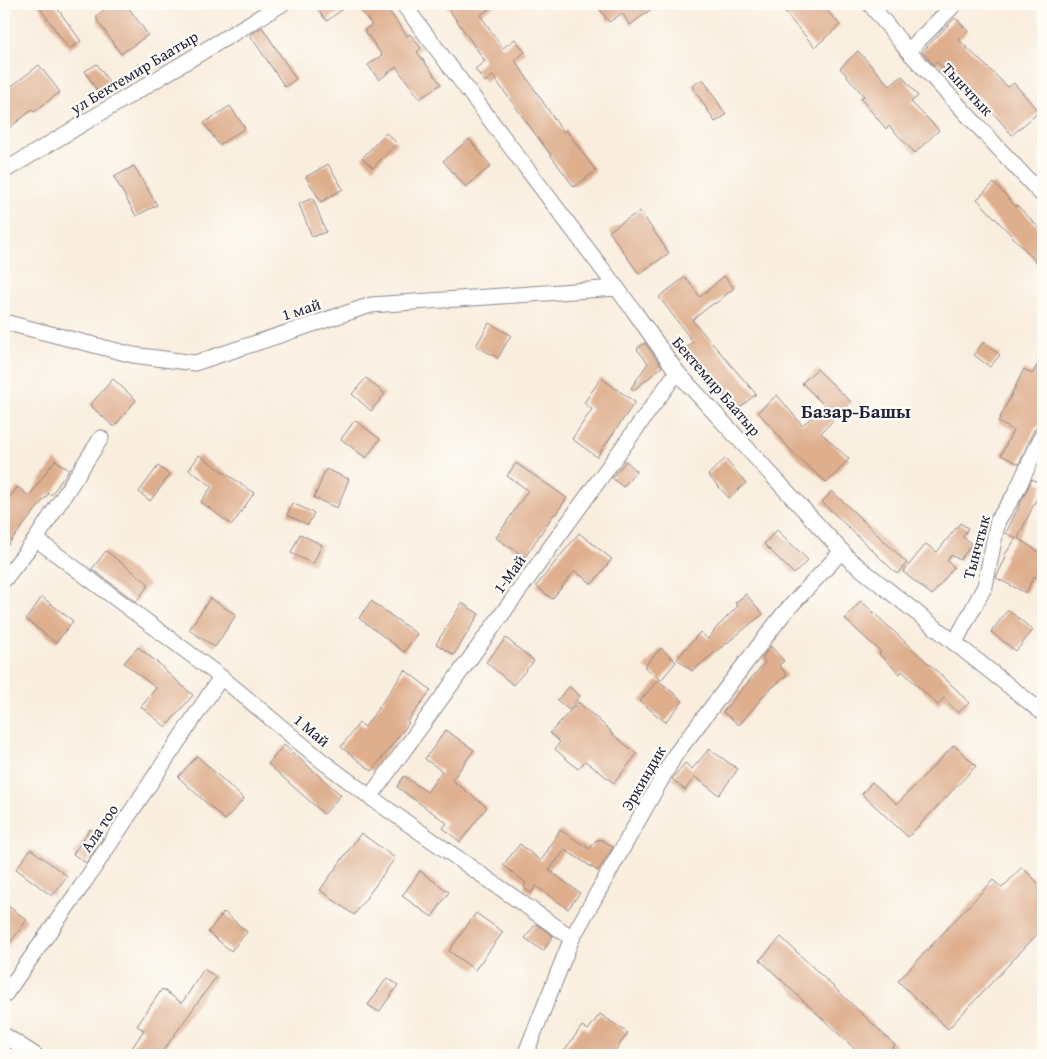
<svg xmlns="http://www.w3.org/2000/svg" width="1047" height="1059" font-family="'Gentium Book Plus',serif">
<rect width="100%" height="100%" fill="#fdfcf7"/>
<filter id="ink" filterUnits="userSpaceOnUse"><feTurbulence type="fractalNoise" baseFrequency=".02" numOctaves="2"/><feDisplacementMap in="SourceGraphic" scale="10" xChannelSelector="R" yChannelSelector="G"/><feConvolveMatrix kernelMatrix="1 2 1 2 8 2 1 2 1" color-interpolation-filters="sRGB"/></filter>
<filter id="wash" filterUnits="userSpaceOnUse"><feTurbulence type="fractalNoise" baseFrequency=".0096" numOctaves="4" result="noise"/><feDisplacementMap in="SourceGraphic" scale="20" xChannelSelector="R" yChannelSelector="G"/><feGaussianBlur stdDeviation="1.12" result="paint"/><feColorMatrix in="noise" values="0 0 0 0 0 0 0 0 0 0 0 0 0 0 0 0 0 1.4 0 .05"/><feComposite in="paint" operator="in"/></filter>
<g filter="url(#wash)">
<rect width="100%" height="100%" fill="#f9eddd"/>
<g id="blocks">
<g fill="#deae8d">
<path d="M37,4h17l27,37 -12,8z"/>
<path d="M112,4h14l22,31 -27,19 -24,-34v-5z"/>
<path d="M326,4h23l-22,17 -9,-11z"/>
<path d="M356,4h28l23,32 3,-2 11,14 -4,4 24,32 -21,15 -24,-32 -17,13 -11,-15 14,-10 -18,-25 8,-5z"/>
<path d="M445,4h52l-17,11 23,33 12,-9 10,13 -10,8 48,72 3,-2 30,41 -22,16 -81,-111 -8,6 -10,-13 10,-8z"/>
<path d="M596,4h62l-28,21 -8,-12 -13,9z"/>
<path d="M796,4h25l19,21 -25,22 -30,-34z"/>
<path d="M955,18l13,13 -9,9 49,47 6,-4 25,29 -27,23 -35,-41 -3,3 -37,-35 -3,3 -12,-13z"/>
<path d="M262,27l34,52 -11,8 -35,-52z"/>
<path d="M858,51l32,35 12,-10 16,20 -7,6 28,28 -24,23 -26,-27 -3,3 -25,-30 3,-3 -24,-28z"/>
<path d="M97,64l15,23 -13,7 -14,-23z"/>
<path d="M39,65l21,27 -26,20 -2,-2 -28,22v-40z"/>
<path d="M703,79l23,36 -11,7 -23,-36z"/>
<path d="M230,106l15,22 -26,17 -15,-22z"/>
<path d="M386,133l11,10 -24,25 -11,-10z"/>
<path d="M469,139l22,27 -25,21 -23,-26z"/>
<path d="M328,164l15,25 -22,13 -15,-25z"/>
<path d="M134,166l23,39 -21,11 -22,-39z"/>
<path d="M994,183l22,24 1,-2 26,27v37l-66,-70z"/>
<path d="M313,198l13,34 -14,5 -13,-33z"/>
<path d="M640,211l29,42 -30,21 -30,-43z"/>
<path d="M724,276l10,12 -19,16 -1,-1 -22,17 64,74 -19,16 -52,-61 8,-7 -34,-45 26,-20 15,20z"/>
<path d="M489,323l22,12 -13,23 -22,-12z"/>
<path d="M983,342l17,13 -10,12 -16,-12z"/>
<path d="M645,343l17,24 -28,23 -3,-2 17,-25 -11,-14z"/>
<path d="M1043,356v69l-5,1 -4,4 -15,34 -18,-9 12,-25 -15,-8 26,-53 8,5z"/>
<path d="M817,369l34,33 -30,31 28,26 -22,24 -33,-29 -36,-42 19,-17 25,30 24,-18 -24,-24z"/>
<path d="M366,378l19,16 -14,17 -19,-17z"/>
<path d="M601,378l34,24 -38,55 -25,-18 20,-30 -8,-6z"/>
<path d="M113,379l23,21 -22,27 -24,-22z"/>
<path d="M355,420l25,19 -14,19 -25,-19z"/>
<path d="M199,455l55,38 -22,32 -31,-23 11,-16 -23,-16z"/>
<path d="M725,459l21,24 -17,15 -21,-23z"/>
<path d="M55,460l14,10 -18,25 -2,-2 -45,57v-46l14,-17 11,9z"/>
<path d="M626,461l11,10 -14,16 -11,-9z"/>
<path d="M516,463l51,35 -12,17 -1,-1 -29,43 -29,-19 32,-48 -21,-14z"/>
<path d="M158,466l12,9 -20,26 -11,-9z"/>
<path d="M326,469l23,10 -12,29 -23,-10z"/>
<path d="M1032,479l11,6 -25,53 25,17v27l-9,-6 -8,17 -30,-15 10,-21 -2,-1 12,-18 -10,-5z"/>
<path d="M832,491l75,72 -10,11 -75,-72z"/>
<path d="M292,503l22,10 -6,12 -21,-10z"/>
<path d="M960,523l8,5 -5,9 9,7 -12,16 -9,-5 -4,6 7,6 -22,28 -29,-23 23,-28 11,8z"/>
<path d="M777,530l31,30 -14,14 -30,-30z"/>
<path d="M579,533l33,26 -20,25 -17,-13 -23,28 -16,-13z"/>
<path d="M300,534l22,11 -9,19 -22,-11z"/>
<path d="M106,551l43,33 -13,18 -44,-33z"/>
<path d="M746,594l17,20 -71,57 -15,-12 23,-27 8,7 9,-12 21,-21 -3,-3z"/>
<path d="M42,597l31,24 -17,22 -30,-24z"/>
<path d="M210,598l26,17 -21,32 -26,-17z"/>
<path d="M371,601l46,33 -13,18 -45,-34z"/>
<path d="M861,601l95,88 13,14 -11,10 -14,-15 -6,7 -36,-34 -2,3 -21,-20 2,-2 -36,-33z"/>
<path d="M462,603l17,11 -25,41 -18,-11z"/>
<path d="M1008,610l25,20 -17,21 -25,-19z"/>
<path d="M506,638l28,23 -21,24 -27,-23z"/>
<path d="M771,646l13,15 -5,4 8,10 -20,17 -28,33 -16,-13 42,-50 -3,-4z"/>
<path d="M138,647l25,20 -1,1 31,27 -27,32 -25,-20 15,-19 -32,-25z"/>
<path d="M661,648l15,14 -15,18 -17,-13z"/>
<path d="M405,670l26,20 -24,32 2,1 -37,48 -31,-24 18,-24 6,4z"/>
<path d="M658,680l25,21 -18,21 -25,-21z"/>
<path d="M569,687l11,9 -11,14 -12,-10z"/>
<path d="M578,702l33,29 -1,1 27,22 -23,29 -29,-22 -7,8 -23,-20 5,-7 -10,-9z"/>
<path d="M446,730l28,20 -22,30 35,27 -27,35 -17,-14 4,-5 -50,-36 7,-11 23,16 15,-21 -17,-12z"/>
<path d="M284,745l57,50 -17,19 -56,-50z"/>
<path d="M954,745l22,21 -68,71 -46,-43 10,-12 25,22z"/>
<path d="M709,749l29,20 -19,26 -24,-18 -10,13 -13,-11 13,-16 7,6z"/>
<path d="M197,756l47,43 -19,21 -47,-43z"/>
<path d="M90,829l13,9 -17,25 -13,-9z"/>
<path d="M560,830l30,19 6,-9h6l11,7 -15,24 -33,-21 -16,20 31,23 -12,16 -32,-23 -5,7 -7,-5 2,-5 -23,-18 17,-21 21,17z"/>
<path d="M361,833l34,25 -41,57 -34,-25z"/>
<path d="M31,849l36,27 -15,20 -36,-27z"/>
<path d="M1022,867l21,21v24l-7,8 7,8 -95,101 -50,-48 95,-101 9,8z"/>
<path d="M420,871l29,21 -17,25 -30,-21z"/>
<path d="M4,903l23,17 -23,31z"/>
<path d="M224,912l23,20 -16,19 -23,-19z"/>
<path d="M476,913l27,19 -28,38 -26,-19z"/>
<path d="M536,924l17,12 -10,15 -18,-13z"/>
<path d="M781,937l114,108 -10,10h-24l-101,-95z"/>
<path d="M204,969l12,8 -56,78h-17l-11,-7 12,-18 -7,-4 25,-37 20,14z"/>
<path d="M387,978l11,7 -19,27 -11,-7z"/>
<path d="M600,1014l28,19 -16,22h-51l21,-29 6,4z"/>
</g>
</g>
</g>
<g filter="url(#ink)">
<use href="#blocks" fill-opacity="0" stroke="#8e888c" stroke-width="1"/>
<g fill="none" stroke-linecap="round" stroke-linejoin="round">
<g stroke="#8e888c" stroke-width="17">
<g id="minor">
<path d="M403,4l231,307 43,61 173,188 193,153"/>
<path d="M870,4l38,47 135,145"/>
<path d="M908,51l47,-47"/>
<path d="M4,171l278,-167"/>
<path d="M4,322l129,33 62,8 176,-58 246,-17"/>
<path d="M36,539l185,138 101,84 48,36 202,141"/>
<path d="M4,580l32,-41 65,-101"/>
<path d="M955,642l30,-56 13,-66 17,-26 28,-60"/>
<path d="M370,797l307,-425"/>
<path d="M4,996l77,-109 140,-210"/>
<path d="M4,1035l31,20"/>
<path d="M525,1055l47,-117 103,-183 109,-142 58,-62"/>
</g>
</g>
<use href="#minor" stroke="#fff" stroke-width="15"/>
</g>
</g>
<g text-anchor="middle" stroke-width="4.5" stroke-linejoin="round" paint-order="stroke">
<g font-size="16" fill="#22223b" stroke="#fdfcf7">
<text transform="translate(134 72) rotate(-31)" y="6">ул Бектемир Баатыр</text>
<text transform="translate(968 89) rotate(47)" y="6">Тынчтык</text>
<text transform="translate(301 309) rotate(-18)" y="6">1 май</text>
<text transform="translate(717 386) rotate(49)" y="6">Бектемир Баатыр</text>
<text transform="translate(976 547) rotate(-75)" y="6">Тынчтык</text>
<text transform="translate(509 574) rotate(-54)" y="6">1-Май</text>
<text transform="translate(312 730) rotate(40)" y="6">1 Май</text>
<text transform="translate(643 778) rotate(-60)" y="6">Эркиндик</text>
<text transform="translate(99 828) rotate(-56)" y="6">Ала тоо</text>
</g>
<g font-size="19" font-weight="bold" fill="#22223b" stroke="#fdfcf7">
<text x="856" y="418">Базар-Башы</text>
</g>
</g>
<rect width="1047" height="1059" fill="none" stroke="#fdfcf7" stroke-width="20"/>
</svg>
